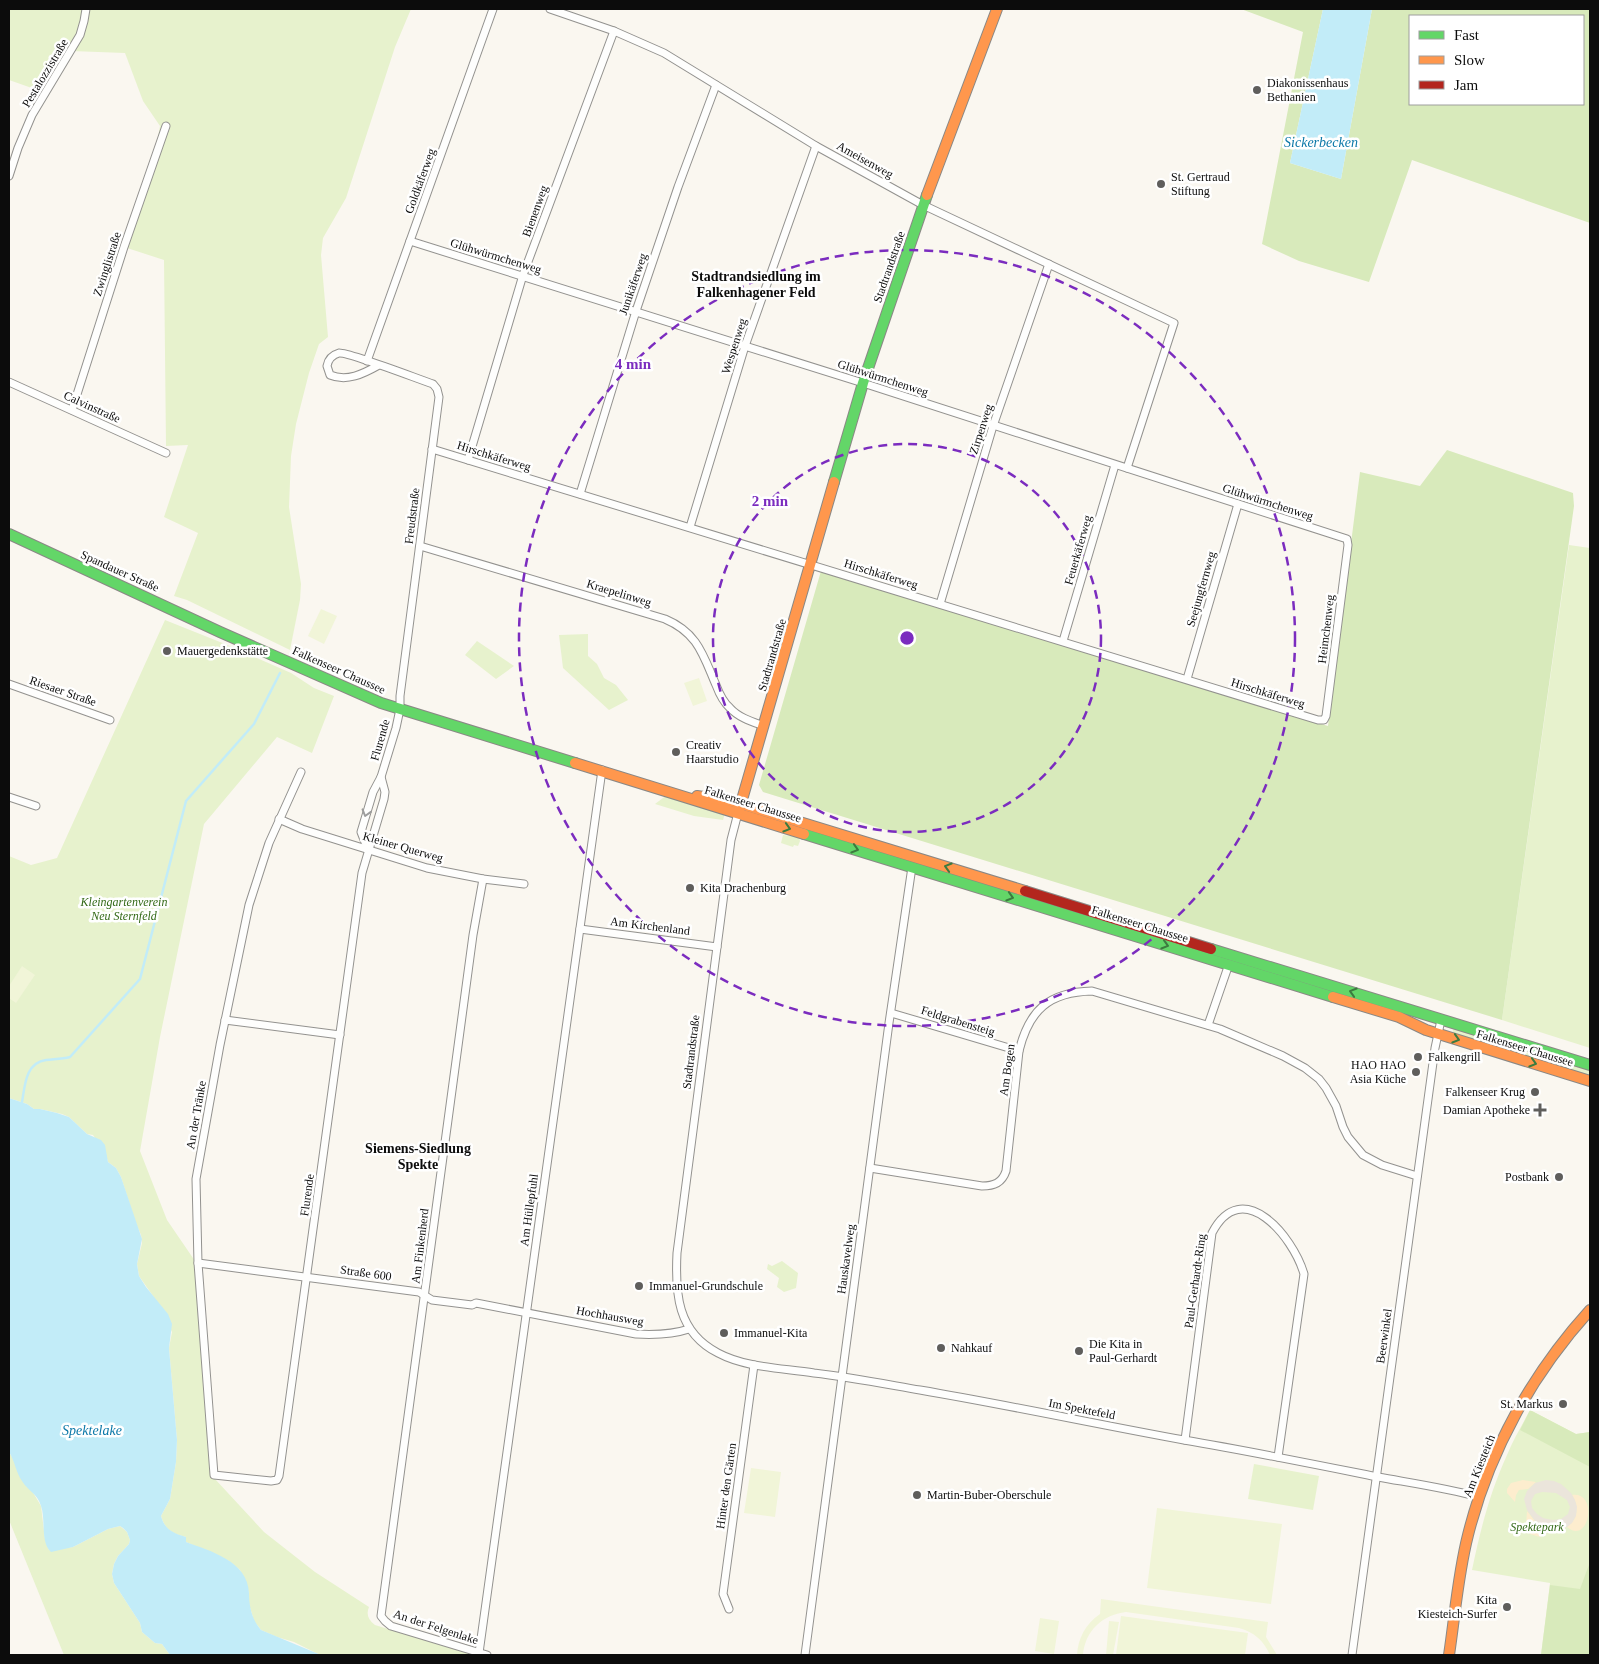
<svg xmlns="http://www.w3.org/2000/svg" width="1599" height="1664" font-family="Georgia,serif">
<rect width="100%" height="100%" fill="#faf7f0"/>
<g fill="#e7f2cd">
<path d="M9,9h402l-16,38 -49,151 -23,40 -2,17 7,82 -9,7 -10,29 -13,51 -5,32 -2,51 12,77 -1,16 -10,50 -103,-50 -13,-4 24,-63 -34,-16 24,-72 -22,1 -2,-186 -40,-13 30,-88 6,-33 -17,-25 -18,-48 -54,-2 -25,42 -37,-13z"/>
<path d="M1569,545l21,3v500l-88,-28z"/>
<path d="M165,620l60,24 66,29 23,15 20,8 -22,57 -35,-16 -73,87 -44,213 -20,114 27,69 28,41 16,217 4,1 49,53 51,40 54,35c-3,7 -1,13 6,18l98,30h-152l-5,-2 -22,-11 -17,-5 -16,-7 -7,-9 -5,-17v-11l-9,-23 -11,-9 -43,-19v-5c-13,-3 -21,-7 -25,-21l9,-17 6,-37 1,-22 -8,-92 3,-16 -19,-36 -14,-20 -2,-12 5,-21 -1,-8 -6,-14 -14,-44 -5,-9 -8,-6 -3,-10 -12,-17 -6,-1 -18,-17 -7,-3 -22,-5h-6l-7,-5 -18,-6v-100l7,4 -7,-16v-130l22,9 26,-7z"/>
<path d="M588,634v22l9,8 7,14 12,7 12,15 -19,10 -46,-42 -4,-33z"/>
<path d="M477,641l37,25 -18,13 -31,-24z"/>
<path d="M667,795l58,18 -2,7 -29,-4 -39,-12z"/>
<path d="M783,835l16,2 1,4 -2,5 -4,-1 -1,2 -12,-4z"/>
<path d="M1454,1028l136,42 -1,6 -137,-43z"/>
<path d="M782,1261l16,12 -2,15 -12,4 -7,-5 2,-9 -12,-9 1,-5 4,2z"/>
<path d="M1530,1410l46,24 14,-2v223h-49l9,-72 -78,-13c8,-39 18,-78 35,-115 6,-15 15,-30 23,-45z"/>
<path d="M9,1452l32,54 4,33 4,11 24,-3 35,-18 12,-3 7,6 3,8 -1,4 -11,12 -4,8 -2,10 2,9 26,40 2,9 13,11 7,1 8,11h-106l-55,-135z"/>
<path d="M1254,1464l65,12 -6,34 -65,-11z"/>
</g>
<g fill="#d8eabb" fill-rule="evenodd">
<path d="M1241,9h82l-33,154 51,16 31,-170h218v214l-178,-63 -43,122 -70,-21 -37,-17 41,-212zM1410,16h173v88h-173z"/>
<path d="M1447,450l126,43 1,13 -72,514 -739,-228 -4,-7 62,-214 507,155 32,-254 60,14z"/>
<path d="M1530,1410l46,24 14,-2v35l-70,-37z"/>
<path d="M1590,1562v93h-49l9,-70 30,4z"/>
</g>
<g fill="#fdedce">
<path d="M1523,1480l13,2 -8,7 -9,1 -3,5 -1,7 -8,-9v-4l4,-6z"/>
<path d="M1572,1495c27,-4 17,51 -5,32 11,-9 12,-20 5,-32z"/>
<path d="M1527,1511l8,10 17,8 -12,8 -10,-3 -4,-8z"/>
</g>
<g fill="#f1f5d8">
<path d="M321,609l16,7 -13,28 -16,-8z"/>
<path d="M699,678l8,23 -14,5 -9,-23z"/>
<path d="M22,966l13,9 -19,28 -7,-5v-12z"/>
<path d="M751,1468l30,4 -6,45 -31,-4z"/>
<path d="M1157,1508l125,16 -11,80 -124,-16z"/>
<path d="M1101,1599l167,23 -2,15 11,18h-7c-6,-14 -16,-23 -31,-27l-113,-16c-24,3 -41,19 -43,43h-6c1,-16 8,-31 23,-41z"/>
<path d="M1121,1616l127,17 -3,22h-129z"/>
<path d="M1040,1618l19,3 -5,33 -19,-3z"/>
<path d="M1109,1621l10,1 -6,33h-7z"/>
</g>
<path fill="#ebe5db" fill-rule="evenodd" d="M1546,1480l8,1 7,3 10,9 4,7 2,7 -1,9 -4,7 -5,4 -10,3 -11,-3 -11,-6 -8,-11 -3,-11 3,-8 8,-8zM1542,1492l14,1 11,7 3,7 -2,7 -7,5 -8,1 -10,-2 -6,-4 -5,-6 -1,-7 4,-7z"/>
<g fill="#c2ecf8">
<path d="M1323,9h49l-31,170 -51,-16z"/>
<path d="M9,1098l18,6 7,5h6l17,4 12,4 18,17 14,6 4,5 3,17 8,6 5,9 21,62 -5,25 2,12 7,11 22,27 4,10 -3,24 8,92 -1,22 -6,37 -9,17c4,14 12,17 25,21v5c24,9 62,19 63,51 0,13 3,27 12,37l60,25h-151l-8,-11 -7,-1 -13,-11 -2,-9 -26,-40 -2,-9 2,-10 4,-8 11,-12 1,-4 -3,-8 -4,-4 -3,-2 -12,3 -35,18 -22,5c-11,-10 -5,-32 -10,-46 -4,-13 -13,-15 -19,-25 -6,-8 -7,-20 -13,-29z"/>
</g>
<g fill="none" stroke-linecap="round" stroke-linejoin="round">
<path stroke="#c2ecf8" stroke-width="2.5" d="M22,1102c3,-16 3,-39 24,-42 8,-1 16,-1 24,-3l70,-78 46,-178 68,-77 26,-51"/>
<g stroke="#93928f" stroke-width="9">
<g id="street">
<path d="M550,9l64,22 50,22 152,93 107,59 251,118 -47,145"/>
<path d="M9,176l9,-28 14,-33 48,-80 4,-14 2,-12"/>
<path d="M410,241l453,142 484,156 1,6 -22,171 -2,4h-6l-886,-271"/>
<path d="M367,361l126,-352"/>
<path d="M9,382l157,71"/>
<path d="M72,410l52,-163 42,-121"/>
<path d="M468,460l55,-185 91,-244"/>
<path d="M580,494l56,-183 42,-124 38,-102"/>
<path d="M690,527l55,-181 71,-200"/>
<path d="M420,546l245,73c33,14 38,36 51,66 3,8 7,17 14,23 9,10 23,14 34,18"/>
<path d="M940,604l53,-178 56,-162"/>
<path d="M1063,641l52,-176"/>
<path d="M1187,679l51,-175"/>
<path d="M9,684l101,36"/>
<path d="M301,772l-32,71 -20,62 -29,140 -24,134 2,84 16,212 57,6 6,-1 2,-4 83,-603 22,-74 1,-7 -4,-15"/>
<path d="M9,797l27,9"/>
<path d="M738,813l-7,27 -14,107 -40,306c-2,40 0,79 41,100 28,15 65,15 96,20 35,4 71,11 106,17 88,15 176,34 264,50 65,11 129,24 194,37 33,6 68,11 101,20"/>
<path d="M279,819l23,10 125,39 56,11 41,5"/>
<path d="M368,850l-7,-18 12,-40 8,-15 15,-49 4,-19v-13l39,-299 -2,-8 -4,-5c-15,-5 -84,-32 -94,-31 -7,2 -11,7 -12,13l3,9c17,7 33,-1 49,-10"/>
<path d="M483,879l-10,56 -92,681 4,5 6,5 96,29"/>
<path d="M580,929l137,18"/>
<path d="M891,1013l128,38"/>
<path d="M225,1020l115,15"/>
<path d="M1208,1025l21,-61"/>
<path d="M870,1168l112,18c12,0 20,-3 24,-15l13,-120c10,-41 30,-59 73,-60l128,38 63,27 22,12 14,11 7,9 10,18 7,21 5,10 15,18 19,10 35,11"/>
<path d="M198,1263l221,29 13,8 40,5 4,-2 160,31c18,1 35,1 53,-5"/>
<path d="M1185,1440l27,-207c30,-58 81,3 92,41l-26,183"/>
<path d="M729,1609l-6,-15 31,-229"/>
<path d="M479,1653l123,-883"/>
<path d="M805,1655l84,-632 23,-156"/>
<path d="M1352,1655l83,-607 6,-28"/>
</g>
</g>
<g stroke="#8a8885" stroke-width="12">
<g id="fast">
<path d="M834,482l29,-99 64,-188"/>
<path d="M9,534l211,98 161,71 194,60"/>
<path d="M804,834l529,163"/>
<path d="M1211,949l379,116"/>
</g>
</g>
<g stroke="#8a8885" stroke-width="12">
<g id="slow">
<path d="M927,195l70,-186"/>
<path d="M575,763l229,71"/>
<path d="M697,796l34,5 294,90"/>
<path d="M739,810l95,-328"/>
<path d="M1333,997l66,20 27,13 164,51"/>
<path d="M1449,1655c6,-40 9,-81 19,-120 21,-84 64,-161 122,-225"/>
</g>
</g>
<g stroke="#8a8885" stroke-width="12">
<path id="jam" d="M1025,891l186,58"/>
</g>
<use href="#street" stroke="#fefefd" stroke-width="7"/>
<use href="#fast" stroke="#63d668" stroke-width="10"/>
<use href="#slow" stroke="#ff974d" stroke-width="10"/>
<use href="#jam" stroke="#b3261e" stroke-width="10"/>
</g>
<defs><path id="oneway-chevron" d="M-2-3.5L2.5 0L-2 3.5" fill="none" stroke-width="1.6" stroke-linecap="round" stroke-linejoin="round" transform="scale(1.25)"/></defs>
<use stroke="#9d9d9d" href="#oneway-chevron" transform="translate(366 813) rotate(107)"/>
<g stroke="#3c7b3f">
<use href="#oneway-chevron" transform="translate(787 828) rotate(17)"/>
<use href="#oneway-chevron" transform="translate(855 849) rotate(17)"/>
<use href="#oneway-chevron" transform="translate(948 867) rotate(-163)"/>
<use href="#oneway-chevron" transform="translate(1010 897) rotate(17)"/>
<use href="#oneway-chevron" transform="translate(1165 945) rotate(17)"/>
<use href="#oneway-chevron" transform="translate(1353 992) rotate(-163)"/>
<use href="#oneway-chevron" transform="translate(1456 1039) rotate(17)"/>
<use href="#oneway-chevron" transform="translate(1533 1063) rotate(17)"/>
</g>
<g fill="none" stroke="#7b2cbf" stroke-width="2.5" stroke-dasharray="9 6">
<circle cx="907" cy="638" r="194"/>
<circle cx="907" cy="638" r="388"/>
</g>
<g fill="#5f5e5c" stroke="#fff" stroke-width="2">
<circle cx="1257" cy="90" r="5"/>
<circle cx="1161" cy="184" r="5"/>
<circle cx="167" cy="651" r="5"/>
<circle cx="676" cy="752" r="5"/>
<circle cx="690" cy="888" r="5"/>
<circle cx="1418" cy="1057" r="5"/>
<circle cx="1416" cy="1072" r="5"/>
<circle cx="1535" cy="1092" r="5"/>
<path d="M1537.5 1102.5h5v5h5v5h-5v5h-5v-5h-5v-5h5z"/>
<circle cx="1559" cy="1177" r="5"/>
<circle cx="639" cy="1286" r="5"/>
<circle cx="724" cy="1333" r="5"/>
<circle cx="941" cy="1348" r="5"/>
<circle cx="1079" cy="1351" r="5"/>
<circle cx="1563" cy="1404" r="5"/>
<circle cx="917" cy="1495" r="5"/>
<circle cx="1507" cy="1607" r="5"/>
</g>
<g text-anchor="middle" stroke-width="5" stroke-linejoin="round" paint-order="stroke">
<g font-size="12" fill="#0c0c0c" stroke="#fff">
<text transform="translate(45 73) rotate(-59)" y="4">Pestalozzistraße</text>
<text transform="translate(865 160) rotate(29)" y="4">Ameisenweg</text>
<text transform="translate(420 181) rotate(-70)" y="4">Goldkäferweg</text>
<text transform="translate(535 211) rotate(-70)" y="4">Bienenweg</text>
<text transform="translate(496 256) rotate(17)" y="4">Glühwürmchenweg</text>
<text transform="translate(107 264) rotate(-72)" y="4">Zwinglistraße</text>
<text transform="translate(889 267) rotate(-71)" y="4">Stadtrandstraße</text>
<text transform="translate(633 284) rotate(-71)" y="4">Junikäferweg</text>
<text transform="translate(734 346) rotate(-72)" y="4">Wespenweg</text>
<text transform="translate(883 378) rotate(18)" y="4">Glühwürmchenweg</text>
<text transform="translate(92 407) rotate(24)" y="4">Calvinstraße</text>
<text transform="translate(981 429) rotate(-72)" y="4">Zirpenweg</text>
<text transform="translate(494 456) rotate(17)" y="4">Hirschkäferweg</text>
<text transform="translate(1268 502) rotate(18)" y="4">Glühwürmchenweg</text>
<text transform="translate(412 516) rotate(-83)" y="4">Freudstraße</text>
<text transform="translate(1078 550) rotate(-74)" y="4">Feuerkäferweg</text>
<text transform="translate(120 571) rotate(24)" y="4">Spandauer Straße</text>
<text transform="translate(881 574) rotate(17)" y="4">Hirschkäferweg</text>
<text transform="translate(1201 589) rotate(-74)" y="4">Seejungfernweg</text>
<text transform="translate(619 593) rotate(17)" y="4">Kraepelinweg</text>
<text transform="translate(1326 629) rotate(-83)" y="4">Heimchenweg</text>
<text transform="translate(772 655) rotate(-74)" y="4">Stadtrandstraße</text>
<text transform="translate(339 670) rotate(24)" y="4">Falkenseer Chaussee</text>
<text transform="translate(63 691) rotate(19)" y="4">Riesaer Straße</text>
<text transform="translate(1268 693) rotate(17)" y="4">Hirschkäferweg</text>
<text transform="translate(380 740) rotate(-74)" y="4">Flurende</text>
<text transform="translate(753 804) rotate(17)" y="4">Falkenseer Chaussee</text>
<text transform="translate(403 847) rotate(16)" y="4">Kleiner Querweg</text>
<text transform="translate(1140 924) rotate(17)" y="4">Falkenseer Chaussee</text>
<text transform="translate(650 926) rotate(7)" y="4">Am Kirchenland</text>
<text transform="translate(958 1021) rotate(17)" y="4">Feldgrabensteig</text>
<text transform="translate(1525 1048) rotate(17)" y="4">Falkenseer Chaussee</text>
<text transform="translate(691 1052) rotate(-83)" y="4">Stadtrandstraße</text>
<text transform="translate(1007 1070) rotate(-82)" y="4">Am Bogen</text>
<text transform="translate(196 1115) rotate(-80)" y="4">An der Tränke</text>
<text transform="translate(307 1195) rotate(-82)" y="4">Flurende</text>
<text transform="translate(529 1210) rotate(-82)" y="4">Am Hüllepfuhl</text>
<text transform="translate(420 1246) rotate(-83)" y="4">Am Finkenherd</text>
<text transform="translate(846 1259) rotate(-82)" y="4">Hauskavelweg</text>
<text transform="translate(366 1273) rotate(8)" y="4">Straße 600</text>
<text transform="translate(1195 1281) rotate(-82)" y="4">Paul-Gerhardt-Ring</text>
<text transform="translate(610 1316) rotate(10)" y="4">Hochhausweg</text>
<text transform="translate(1384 1336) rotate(-82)" y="4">Beerwinkel</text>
<text transform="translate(1082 1409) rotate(11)" y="4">Im Spektefeld</text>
<text transform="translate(1479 1466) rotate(-68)" y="4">Am Kiesteich</text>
<text transform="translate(726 1486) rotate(-82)" y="4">Hinter den Gärten</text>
<text transform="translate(436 1627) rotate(18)" y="4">An der Felgenlake</text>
</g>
<g font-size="12" fill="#0c0c0c" stroke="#fff" text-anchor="start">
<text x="1267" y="87">Diakonissenhaus<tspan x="1267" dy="14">Bethanien</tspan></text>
<text x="1171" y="181">St. Gertraud<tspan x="1171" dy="14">Stiftung</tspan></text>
<text x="177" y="655">Mauergedenkstätte</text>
<text x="686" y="749">Creativ<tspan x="686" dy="14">Haarstudio</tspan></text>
<text x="700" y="892">Kita Drachenburg</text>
<text x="1428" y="1061">Falkengrill</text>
<text x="1406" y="1069" text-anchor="end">HAO HAO<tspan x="1406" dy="14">Asia Küche</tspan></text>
<text x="1525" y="1096" text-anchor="end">Falkenseer Krug</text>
<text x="1530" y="1114" text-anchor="end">Damian Apotheke</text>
<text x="1549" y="1181" text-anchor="end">Postbank</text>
<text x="649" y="1290">Immanuel-Grundschule</text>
<text x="734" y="1337">Immanuel-Kita</text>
<text x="1089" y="1348">Die Kita in<tspan x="1089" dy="14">Paul-Gerhardt</tspan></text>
<text x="951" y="1352">Nahkauf</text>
<text x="1553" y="1408" text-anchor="end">St. Markus</text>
<text x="927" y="1499">Martin-Buber-Oberschule</text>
<text x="1497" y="1604" text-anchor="end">Kita<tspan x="1497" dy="14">Kiesteich-Surfer</tspan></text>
</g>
<g font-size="12" font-style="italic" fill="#336917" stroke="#fff">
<text x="124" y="906">Kleingartenverein<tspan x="124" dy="14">Neu Sternfeld</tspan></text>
<text x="1537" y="1531">Spektepark</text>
</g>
<g font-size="14" font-style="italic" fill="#0b78a8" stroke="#fff">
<text x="1321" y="147">Sickerbecken</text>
<text x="92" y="1435">Spektelake</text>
</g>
<g font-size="14" font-weight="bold" fill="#0c0c0c" stroke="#fff">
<text x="756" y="281">Stadtrandsiedlung im<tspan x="756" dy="16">Falkenhagener Feld</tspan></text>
<text x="418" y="1153">Siemens-Siedlung<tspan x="418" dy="16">Spekte</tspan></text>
</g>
</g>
<circle cx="907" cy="638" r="8" fill="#7b2cbf" stroke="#fff" stroke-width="2.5"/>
<g font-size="15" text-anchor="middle" font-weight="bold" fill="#7b2cbf" stroke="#fff" stroke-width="5" stroke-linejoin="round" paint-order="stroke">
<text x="633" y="369">4 min</text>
<text x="770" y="506">2 min</text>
</g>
<rect width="1599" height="1664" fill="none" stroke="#0c0c0c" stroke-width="20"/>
<rect x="1409" y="15" width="175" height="90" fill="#ffffff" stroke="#9e9e9e"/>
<rect x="1419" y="31" width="25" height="8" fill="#63d668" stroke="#9e9e9e"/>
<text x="1454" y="40" font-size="15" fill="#0c0c0c">Fast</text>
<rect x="1419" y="56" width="25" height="8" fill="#ff974d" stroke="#9e9e9e"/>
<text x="1454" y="65" font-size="15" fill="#0c0c0c">Slow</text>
<rect x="1419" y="81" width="25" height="8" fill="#b3261e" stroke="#9e9e9e"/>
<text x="1454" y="90" font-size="15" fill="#0c0c0c">Jam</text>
</svg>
